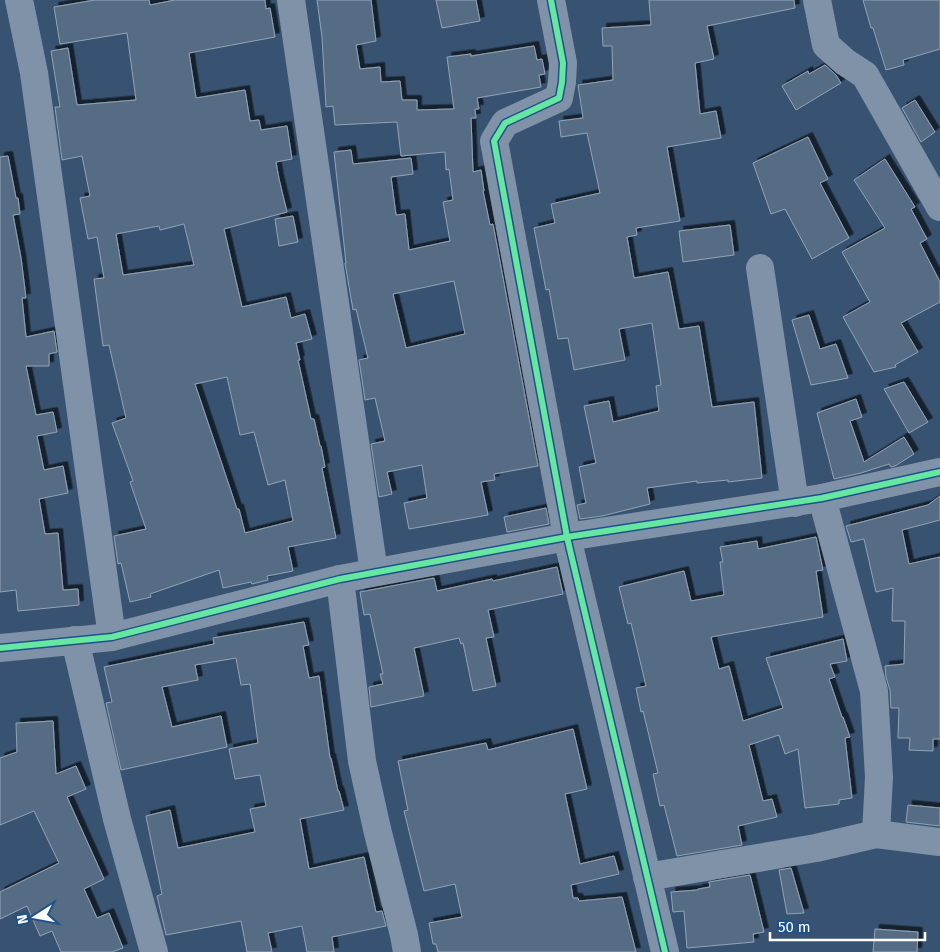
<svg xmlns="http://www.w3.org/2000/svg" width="940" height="952" font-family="'Fira Sans',sans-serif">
<defs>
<filter id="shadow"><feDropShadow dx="4.5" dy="-4.5" stdDeviation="0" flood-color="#0009"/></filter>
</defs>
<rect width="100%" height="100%" fill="#385372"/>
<g fill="#566c84" stroke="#93a3b5" fill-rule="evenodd" filter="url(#shadow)">
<path d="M95,0h54l1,5 25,-5h90l1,9 4,-1 5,29 -86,16 7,45 49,-8 5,31 9,-1 2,10 26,-4 5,33 -16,3 3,17 8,33 -63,17 18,78 44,-10 5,21 14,-4 7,25 -16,4 4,17h-2l13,59h3l6,27h1l4,21 -3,1 14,70 -48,9 5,24 -26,5 1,4 -16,4 -1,-2 -28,6 -4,-18 -69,24 1,3 -21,5 -9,-39 -3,1 -4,-28 32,-7 -16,-47 3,-1 -21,-58 14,-5 -17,-73 -6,1 -9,-67 10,-1 -7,-41 -9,2 -8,-41 10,-2 -8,-40 -20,4 -7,-53h5l-9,-56 17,-3 9,57 59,-5 -9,-67 -67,11 -6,-37zM184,224l10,41 -71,10 -7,-41 43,-8 1,4zM227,377l13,58 14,-3 14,53 17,-5 8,41 -48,12 -6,-24h-2l-42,-125z"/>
<path d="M317,0h54l5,41 -20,4 4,24 20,-2 1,15 19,-1 2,19h15v10l37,-1 -7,-52 24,-3v2l63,-10 3,14 5,-1 3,15 -6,1 2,12 -64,11 2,11h-4l1,9h-5l2,54 8,-2 3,21h-1l7,34 3,-1 45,242 -44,8 1,6 -14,2 7,33 -79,14 -5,-26 23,-5 -5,-33 -35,7 5,22 -13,3 -8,-53 14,-3 -10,-43 -10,2 -6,-40 9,-2 -12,-49 -3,1 -8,-47h1l-12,-111 17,-2 2,14 58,-6 2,16 -22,3 5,38 9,-1 4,36 41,-9 -7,-39 10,-2 -4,-31 -3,1 -1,-18 -44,4 -4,-34 -62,3 -2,-19 -7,1 -4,-70zM454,281l11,53 -59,14 -13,-54z"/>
<path d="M436,0h40l4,21 -38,7z"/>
<path d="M649,0h145l1,8 -88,18 7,33 -19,4 5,51 16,-3 5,27 -54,9 13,74 -44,7 1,7 -10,2 7,41 34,-6 11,57 20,-3 13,81 42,-5 8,76 -34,4v-2l-31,3v-2l-50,7 3,16 -48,12 -22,3 -3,-14 9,-2 -7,-36 17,-4 -12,-57 25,-5 4,21 46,-11 -3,-25 5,-1 -9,-62 -33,6 6,31 -51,10 -6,-32 -10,1 -9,-50 -3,1 -12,-62 21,-5 -4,-19 49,-11 -13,-60 -26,4 -2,-16 24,-3 -5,-33 35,-5 -1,-34h-9l-1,-18 49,-3z"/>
<path d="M863,0h77v49l-37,11 1,5 -18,5 -13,-42h-2z"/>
<path d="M825,65l11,10 5,8 -45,27 -14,-24 26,-15 1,3z"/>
<path d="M915,100l20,32 -14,10 -19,-34z"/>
<path d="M808,137l20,42 -8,4 29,55 -37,21 -27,-50 -14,5 -18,-51z"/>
<path d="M8,156l8,42h2l2,16 -7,1 8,43 5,40h-4l4,39 28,-6 3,21 -8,2v12h-23l10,49 17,-3 4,20 -20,4 7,34 19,-4 5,27 -29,6 6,35 13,-1 5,57 15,-1 1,16 -61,6 -2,-21 -16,2v-435z"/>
<path d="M885,159l30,48 -4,2 16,30 -7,4 20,39v20l-39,21 17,29 -23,13 1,2 -22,5 -31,-55 27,-15 -28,-50 43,-24 -31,-48z"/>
<path d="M293,216l5,26 -19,4 -4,-27z"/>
<path d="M730,225l4,30 -51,7 -4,-31z"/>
<path d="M809,315l11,34 16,-5 12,34 -37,7 -19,-65z"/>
<path d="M904,382l24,40 -19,11 -25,-44z"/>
<path d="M856,399l6,18 -12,4 14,41 40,-25 10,17 -19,12 -4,1 -2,-3 -28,9 -27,6 -17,-66z"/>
<path d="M940,496v24l-38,10 7,34 31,-7v182h-7v12l-24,-1 1,-12h-12l1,-30h-8l-1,-18 -4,-13 -1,-11 19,-2 1,-43h-13l1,-33 -17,4 -12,-53 -13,3 -5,-16 82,-21z"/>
<path d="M546,508l3,16 -42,8 -3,-15z"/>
<path d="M816,537l7,33 -7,1 7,46 -112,20 8,32 10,-3 14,55 40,-13 -17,-50 77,-19 4,22 -17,3 5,13 -6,2 13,38h1l7,20 -5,1 7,60 -13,2v4l-34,4 -7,-59 -13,5 -6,-19 -30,10 14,56 9,-2 5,18 -39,9 4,19 -65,11 -13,-51 -4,1 -7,-32 5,-1 -15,-62 -2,1 -5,-24 10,-2 -15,-63 -3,1 -9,-37 65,-16 7,30 33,-6 -4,-33h3l-3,-15 37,-6 1,8z"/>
<path d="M557,567l6,27 -75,16 6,27 -8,1 10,48 -23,5 -10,-48 -2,1 -2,-6 -45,10 10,48 -53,11 -2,-20 14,-3 -3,-10h3l-13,-60 -6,1 -4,-23 74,-14 3,13 55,-12 1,2z"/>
<path d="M304,622l5,23 -6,1 6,32 10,-2 11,82h1l7,33h1l5,19 -44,9 9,50 55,-12 12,55 6,-1 4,15 -54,11 2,15h-27l-5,-26 -34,7 4,19h-25l-6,-31 -75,14 -9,-39 5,-2 -16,-78 24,-6 8,38 77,-16 -5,-23 16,-3 -6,-31 -25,4 -6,-30 29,-6 -8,-59 -9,1 -5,-27 -41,7 3,15 -36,7 10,40 49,-11 6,31 -106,23 -15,-67 6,-1 -8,-35 110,-23 -1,-6z"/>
<path d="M53,721l3,53 20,-8 10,23 -19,8 37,82 -20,10 13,29 12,-5 14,35 -11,4h-51l-9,-21 -12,5 -13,-30 -27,13v-27l59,-29 -25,-52 -34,14v-67l17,-6 -1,-29z"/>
<path d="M573,729l14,60 -22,5 15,70 34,-8 5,18 -48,11 2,13h5l1,3 43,-4 14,55h-198l-2,-8h-3l-4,-21 33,-6 -7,-33 -31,7 -20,-80 4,-1 -10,-49 88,-18 2,7z"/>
<path d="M908,805l32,3v18l-34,-4z"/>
<path d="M791,868l13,45 -17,1 -8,-44z"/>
<path d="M750,875l14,57 -11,2 1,8 -67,6 -3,-37 -11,1 -2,-20 27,-2v-1l12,-2 -1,-5z"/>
<path d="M875,929l43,3 -1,20h-44z"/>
</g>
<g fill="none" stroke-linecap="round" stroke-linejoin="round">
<g stroke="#7f92a7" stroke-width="28">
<path d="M19,0l15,73 78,564"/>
<path d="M291,0l83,572"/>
<path d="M551,0l12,63 -1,19 -3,16 -54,25 -11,18 73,396 98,415"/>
<path d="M817,0l9,45 19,17 20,13 75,132"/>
<path d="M760,268l35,235"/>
<path d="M822,498l52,193 5,86 -3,57"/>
<path d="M340,579l22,182 15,68 27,106 3,17"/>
<path d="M75,640l42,179 37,133"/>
<path d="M0,648l112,-11 228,-58 227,-42 255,-39 118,-26"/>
<path d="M647,877l169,-29 60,-14 64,8"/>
</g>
<g stroke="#20528a" stroke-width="9">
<g id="cycleway">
<path d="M551,0l12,63 -1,19 -3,16 -54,25 -11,18 73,396 98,415"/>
<path d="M0,648l112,-11 228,-58 227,-42 255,-39 118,-26"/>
</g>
</g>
<use href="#cycleway" stroke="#66e7a1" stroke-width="6"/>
</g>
<g transform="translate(35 917) rotate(259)" stroke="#20528a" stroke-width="4" paint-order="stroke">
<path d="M0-4L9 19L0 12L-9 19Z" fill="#ffffff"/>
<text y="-8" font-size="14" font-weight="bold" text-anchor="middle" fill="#ffffff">N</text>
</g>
<path d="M770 932v8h155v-8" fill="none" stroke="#ffffff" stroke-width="2.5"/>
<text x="778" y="932" font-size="15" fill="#ffffff" stroke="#20528a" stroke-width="4" paint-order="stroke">50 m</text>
</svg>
